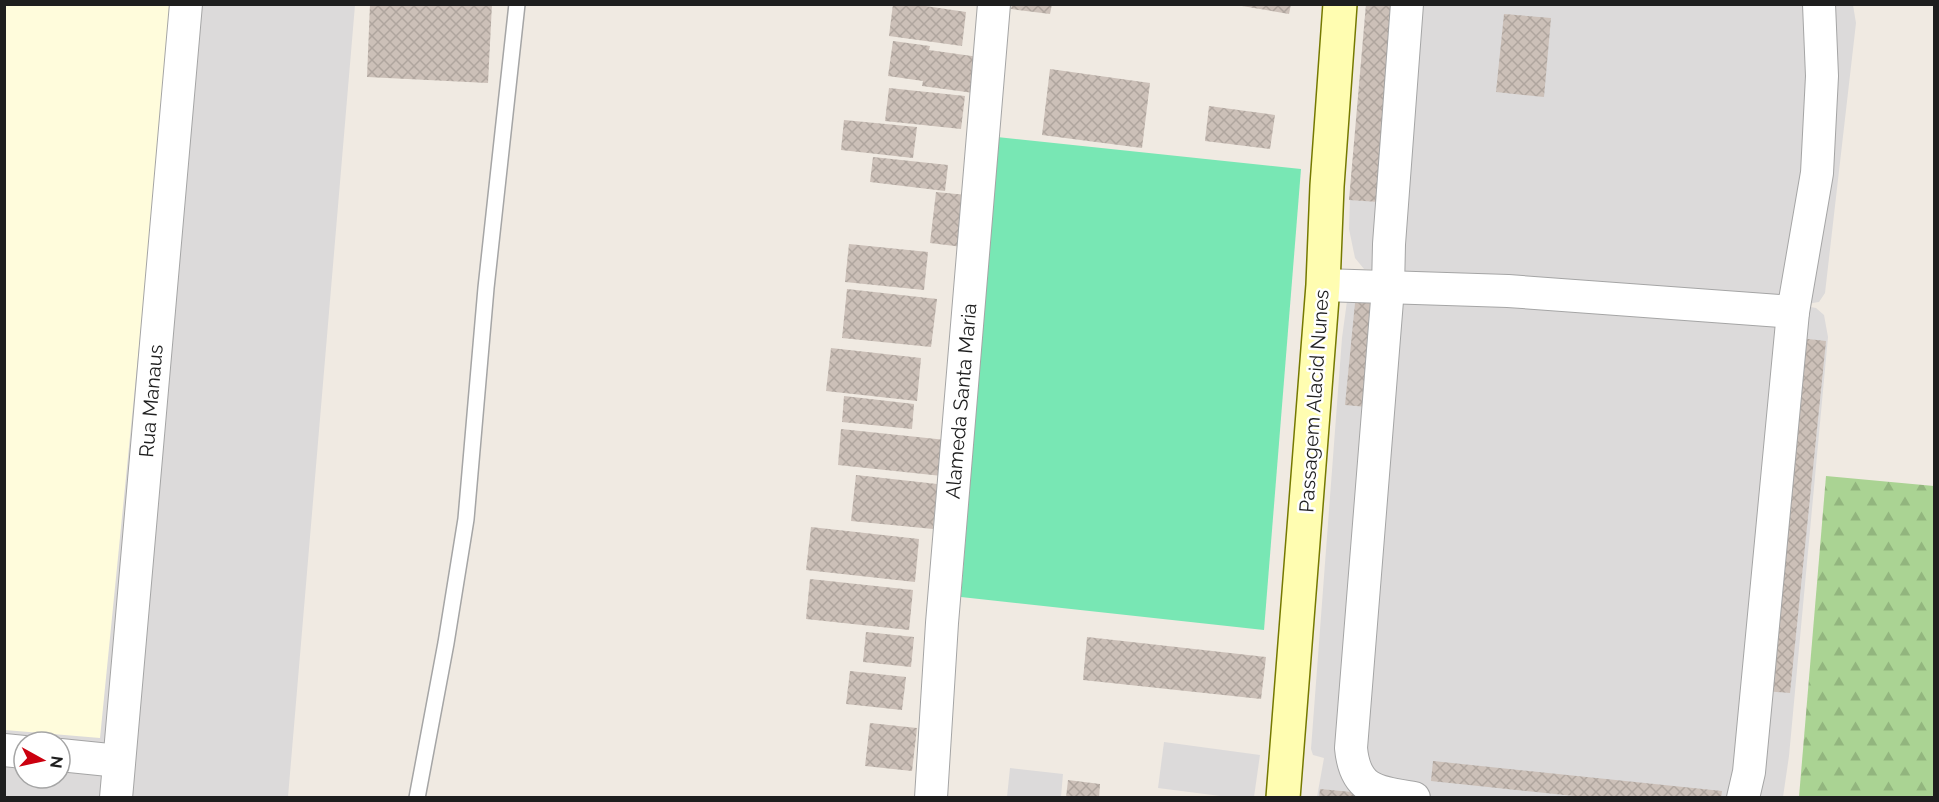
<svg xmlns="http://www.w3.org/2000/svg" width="1939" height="802" font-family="Raleway,sans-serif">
<defs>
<pattern id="forest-firs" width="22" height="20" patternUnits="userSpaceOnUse" patternTransform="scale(1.5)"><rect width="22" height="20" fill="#aad393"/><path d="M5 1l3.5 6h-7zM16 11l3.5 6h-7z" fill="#92b57e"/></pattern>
<pattern id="building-cross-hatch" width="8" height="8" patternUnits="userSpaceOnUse" patternTransform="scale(1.5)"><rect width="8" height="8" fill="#ccc0b8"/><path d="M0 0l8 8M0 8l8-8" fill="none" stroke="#afa59e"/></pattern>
</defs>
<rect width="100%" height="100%" fill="#f0eae2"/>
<g fill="#dcdada" fill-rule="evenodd">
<path d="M5,5h350l-67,792 -283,1zM24,742h36v36h-36z"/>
<path d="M1366,5h487l3,18 -31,270 -6,9 -13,2 -1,2 11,2 8,7 4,22 -39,419 -6,41h-466l7,-39 -11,-3 -2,-6 31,-411 5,-37 9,-20 8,-11 74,5 -74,-6 -9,-11 -6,-29 1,-30z"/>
<path d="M1164,742l96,13 -6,42h-26l-70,-9z"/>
<path d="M1010,768l53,6 -2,23h-54z"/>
</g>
<path fill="#fffcdc" d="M4,5h169l-73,733 -95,-8z"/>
<path fill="url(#forest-firs)" d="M1826,476l108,10v311h-135z"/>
<path fill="#78e7b4" d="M997,137l304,32 -37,461 -303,-33z"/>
<g fill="url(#building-cross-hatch)">
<path d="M370,4h122l-4,79 -121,-6z"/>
<path d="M893,4h19l54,8 -4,34 -73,-10z"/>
<path d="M1012,4h40l-2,10 -39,-5z"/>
<path d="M1230,4h61l-2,10z"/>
<path d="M1366,4h30l-17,198 -30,-2z"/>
<path d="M1504,14l47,4 -7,79 -48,-5z"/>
<path d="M893,41l37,5 -1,4 57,8 -5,36 -59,-8 1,-5 -35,-5z"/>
<path d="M1050,69l100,14 -8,65 -100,-13z"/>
<path d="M889,88l76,8 -4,33 -76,-8z"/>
<path d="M1209,106l66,9 -5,34 -65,-8z"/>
<path d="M844,120l73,7 -4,31 -72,-8z"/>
<path d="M873,157l75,8 -3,26 -75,-9z"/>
<path d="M936,192l41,4 -6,52 -41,-5z"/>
<path d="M849,244l79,8 -4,38 -79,-8z"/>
<path d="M847,289l90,10 -6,48 -89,-9z"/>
<path d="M1356,293l22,2 -11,112 -22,-2z"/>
<path d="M1799,338l27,3 -36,352 -27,-2z"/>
<path d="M831,348l90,10 -4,43 -91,-10z"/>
<path d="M844,396l70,8 -2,25 -70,-7z"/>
<path d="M841,429l105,11 -4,36 -104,-11z"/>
<path d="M856,475l81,9 -4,45 -82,-8z"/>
<path d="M811,527l108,12 -4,43 -109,-12z"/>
<path d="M810,579l103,11 -4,40 -103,-11z"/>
<path d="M866,632l48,5 -3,30 -48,-5z"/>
<path d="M1087,637l179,20 -5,42 -178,-19z"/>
<path d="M850,671l56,6 -4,33 -56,-6z"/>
<path d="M870,723l47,5 -5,43 -47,-5z"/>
<path d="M1433,761l289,30 -1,7h-128l-162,-17z"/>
<path d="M1068,780l32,4 -1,14h-33z"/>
<path d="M1320,789l63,6v3h-64z"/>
</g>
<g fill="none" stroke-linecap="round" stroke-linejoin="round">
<g stroke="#a5a5a5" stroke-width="18">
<path id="service" d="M417,798l29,-155 20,-124 20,-231 31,-284"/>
</g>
<g stroke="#a5a5a5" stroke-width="34">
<g id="minor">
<path d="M1407,4l-18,240 -1,44 -37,460c4,43 26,44 63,50"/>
<path d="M1323,285l185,6 285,21"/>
<path d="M4,750l20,2"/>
<path d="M60,755l59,6"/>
<path d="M116,798l70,-794"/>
<path d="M931,798l11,-175 52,-619"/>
<path d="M1743,798l6,-26 44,-460 24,-139 5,-97 -3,-72"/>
</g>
</g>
<g stroke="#757900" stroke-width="36">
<path id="secondary" d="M1283,798l40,-513 4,-99 13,-182"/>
</g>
<use href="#service" stroke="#fff" stroke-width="15"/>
<use href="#minor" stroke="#fff" stroke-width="32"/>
<use href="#secondary" stroke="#fffdb1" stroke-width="33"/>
</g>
<g text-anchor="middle" stroke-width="5" stroke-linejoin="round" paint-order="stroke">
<g font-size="20" fill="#1e1e1e" stroke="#fff">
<text transform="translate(151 401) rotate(-85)" y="7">Rua Manaus</text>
<text transform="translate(961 401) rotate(-85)" y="7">Alameda Santa Maria</text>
<text transform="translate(1314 401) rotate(-86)" y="7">Passagem Alacid Nunes</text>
</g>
</g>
<rect width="1939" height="802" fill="none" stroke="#1e1e1e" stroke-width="12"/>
<g transform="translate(42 760) rotate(98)"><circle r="28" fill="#ffffff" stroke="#a5a5a5" stroke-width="1.5"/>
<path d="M0-4.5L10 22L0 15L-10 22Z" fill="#cb000f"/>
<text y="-9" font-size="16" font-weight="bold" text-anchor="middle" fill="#1e1e1e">N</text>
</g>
</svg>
